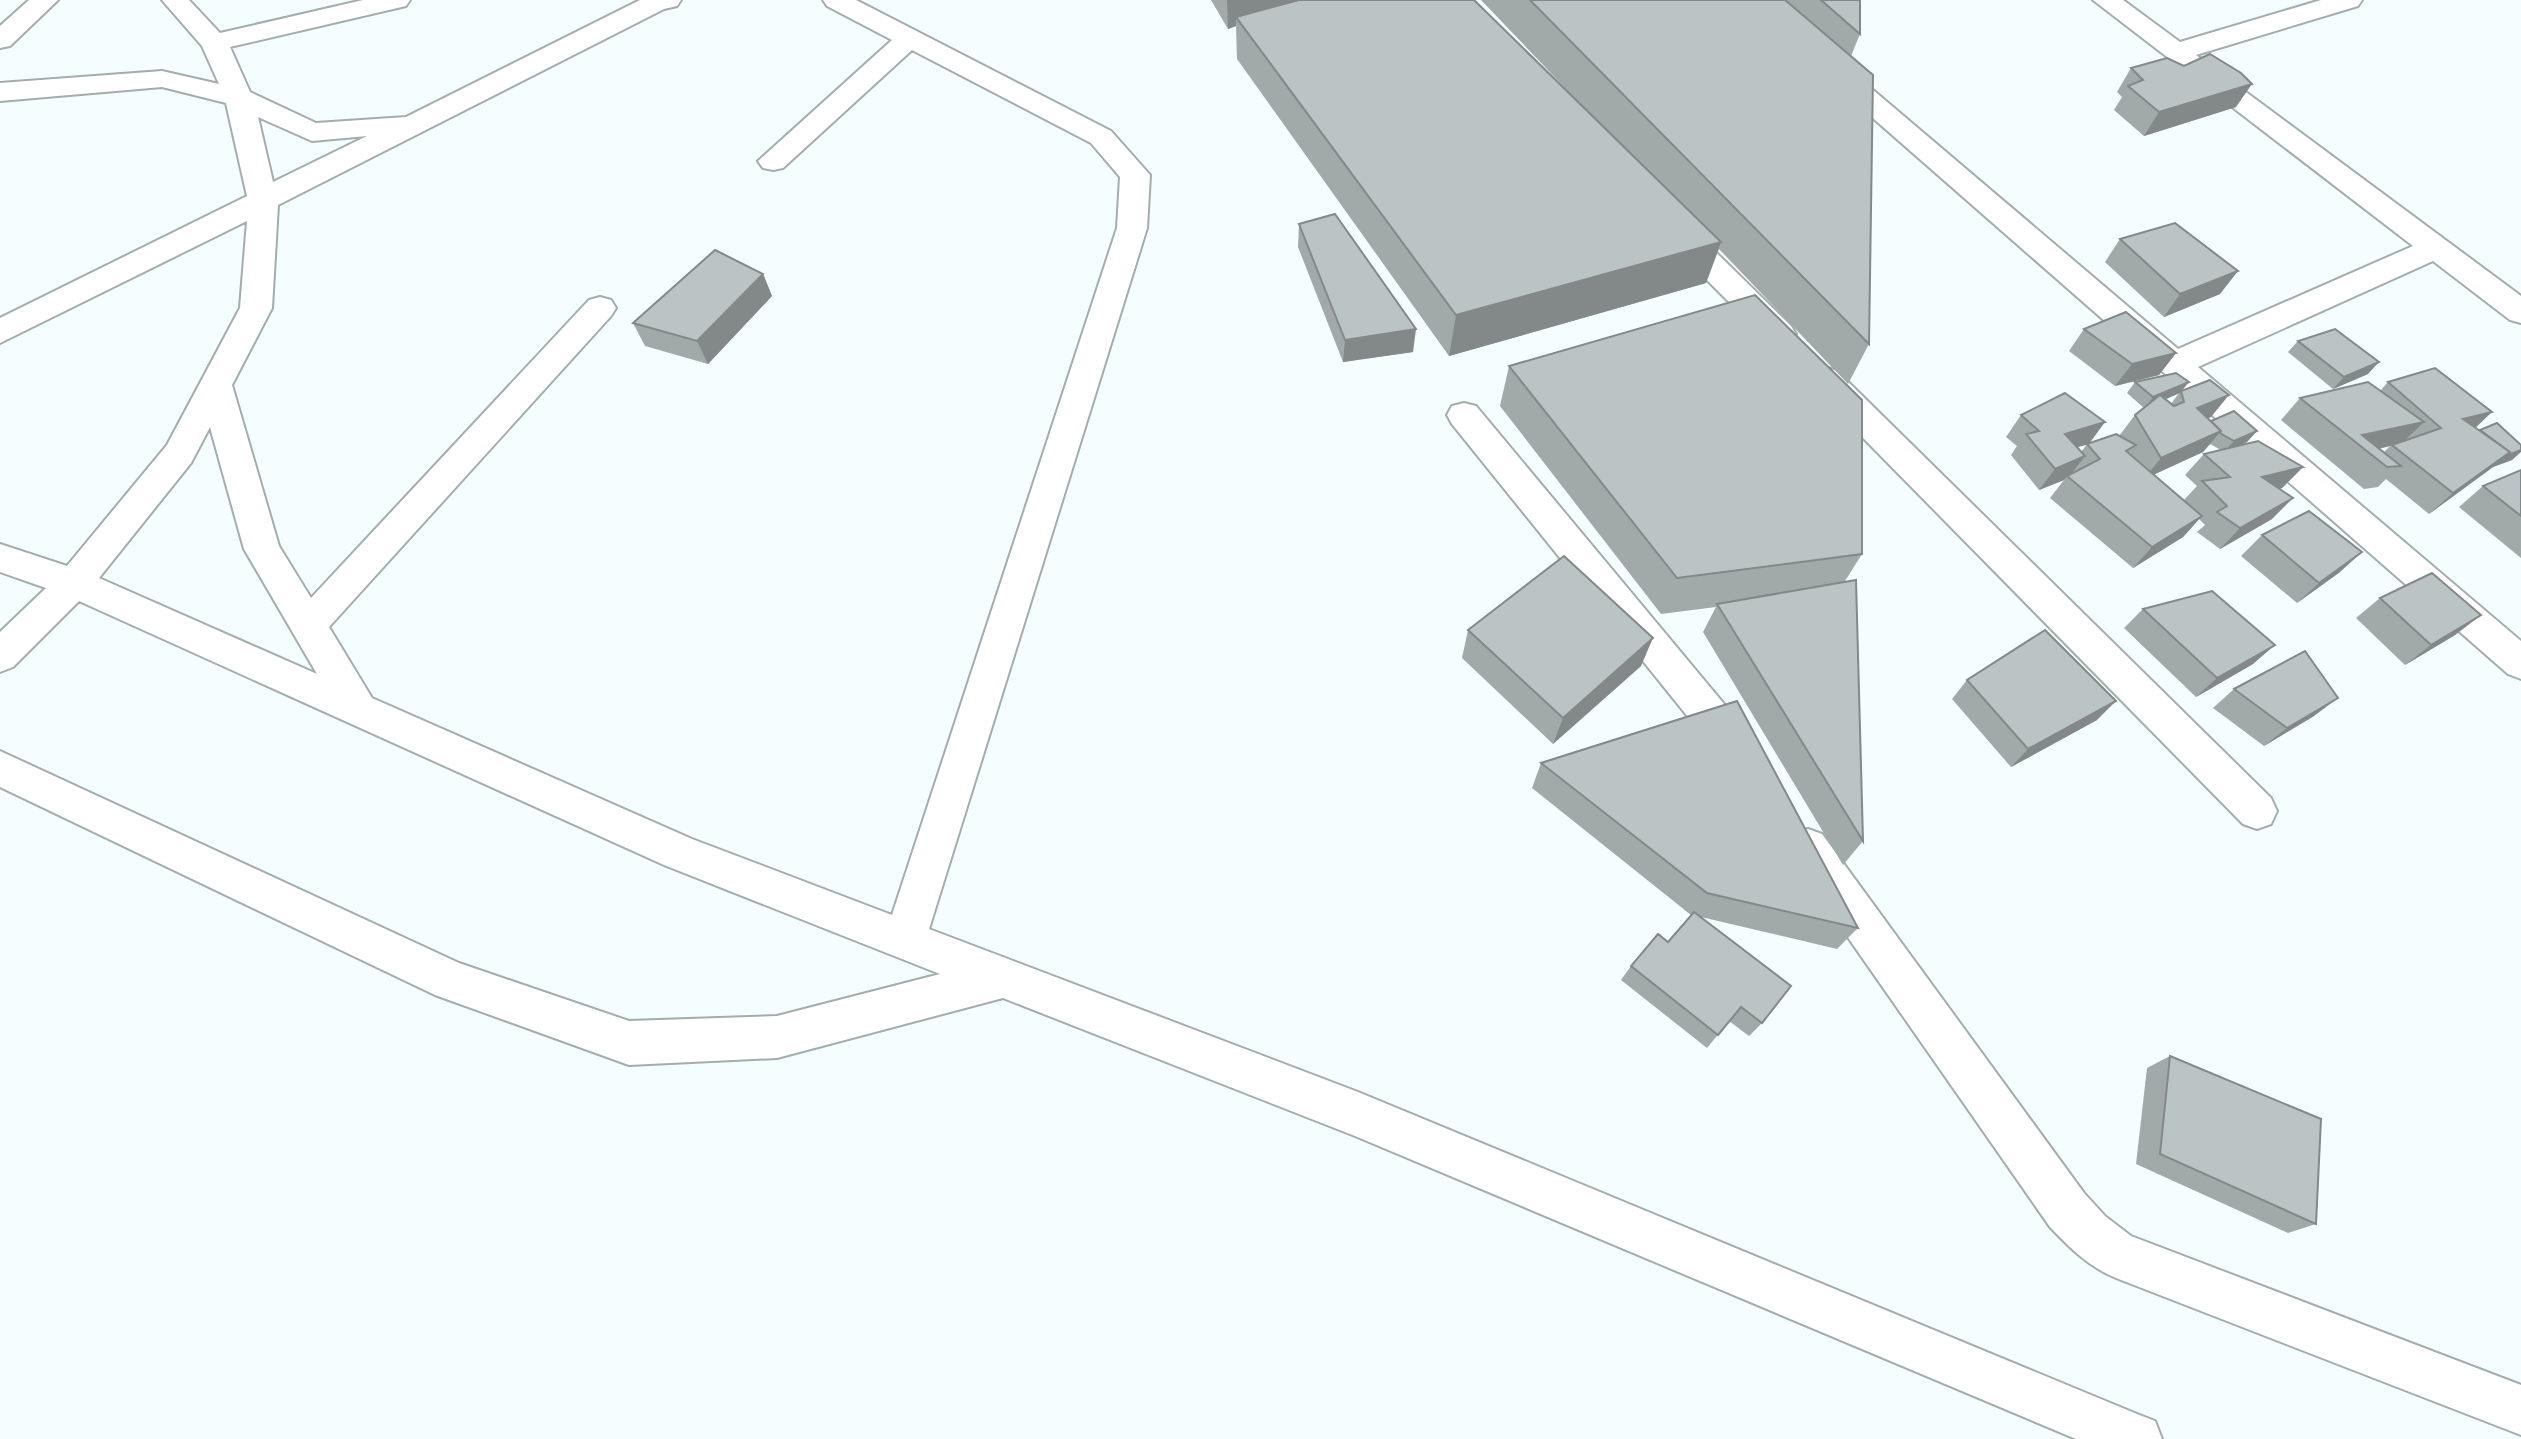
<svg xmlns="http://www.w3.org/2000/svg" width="2521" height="1439" font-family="'Noto Sans',sans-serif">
<rect width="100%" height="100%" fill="#f4fefe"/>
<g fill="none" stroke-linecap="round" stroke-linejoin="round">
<g stroke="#a4adad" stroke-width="4">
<g id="minor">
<path d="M29,0h29l-48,46 -10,2v-22z"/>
<path d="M162,0h27l31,33 143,-33h47l-4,6 -176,41 20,45 66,31 90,-6 234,-117h41l-4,6 -13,3 -386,196 -6,103 -40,77 47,161 32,52 278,-298 11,-3 11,3 5,8 -5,8 -282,311 43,71 320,141 200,76 225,-687 3,-51 -29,-34 -179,-93 -129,118 -10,2 -10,-2 -5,-7 134,-121 -65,-34 -4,-6h33l255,131 39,44 -3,53 -218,701 429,163 779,322 18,7 7,18h-86l-721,-303 -352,-138 -226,60 -148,7 -194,-70 -435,-208v-36l459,212 170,58 148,-5 163,-42 -276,-109 -585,-264 -66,66 -13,5v-40l46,-44 -46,-16v-28l67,22 100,-121 73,-137 7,-87 -247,122v-25l247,-122 -21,-93 -64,-16 -162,14v-18l162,-12 57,13 -17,-38zM258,117l54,24 55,-5 -94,46zM210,427l34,122 73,125 -218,-96 92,-115z"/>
<path d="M1738,0h29l411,349 235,-103 -320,-246h30l57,42 141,-42h41l-4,6 -162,49 325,241v27l-11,-3 -77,-59 -235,106 323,274v38l-13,-5z"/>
<path d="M1676,221l11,3 104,102 5,8 -5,8 -11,3 -11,-3 -104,-104 -4,-7 4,-7z"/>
<path d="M1825,367l12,4 434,427 6,13 -6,13 -14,5 -14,-5 -430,-437 -4,-8 4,-8z"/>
<path d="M1464,403l12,3 278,334 6,12 -6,12 -14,5 -14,-5 -274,-340 -5,-9 5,-9z"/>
<path d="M1808,829l14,5 262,359 21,23 26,20 390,149v50l-405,-157c-27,-11 -46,-30 -66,-51l-256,-367 -6,-13 6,-13z"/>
</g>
</g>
<use href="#minor" fill="#fff" fill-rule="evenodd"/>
</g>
<g fill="#a1a9a9" fill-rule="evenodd">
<path d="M1211,0h263l113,111 -106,-111h304l31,26 -30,-26h74v34l-9,22 18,288 -21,40 -129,-135 -13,34 -257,73 -212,-297 -1,-33 -8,3z"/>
<path d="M2131,68l105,39 -92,29 -30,-26 8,-13 -5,-5z"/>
<path d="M1299,224l114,128 -70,10 -45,-115z"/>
<path d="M2120,239l100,55 -56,23 -59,-55z"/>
<path d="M763,274l9,22 -64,68 -63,-18 -12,-23z"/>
<path d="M2084,329l92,24 -17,22 -44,11 -46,-35z"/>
<path d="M2298,341l70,33 -35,15 -45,-37z"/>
<path d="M1509,366l353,188 -17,27 18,260 -20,24 -140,-233 13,-25 -55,7 -161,-208z"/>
<path d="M2135,382l46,9 30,26 -3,1 3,3 46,10 -10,11 -7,3 63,22 -21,21 -2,1 -8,30 -52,30 -23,-17 8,-7 -6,-6 -16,18 -50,31 -83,-70 14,-18 -25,10 -28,-35 6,-9 -11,-9 15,-22 68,28 30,-7 16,-21 9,-7 -17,-15zM2179,393l-8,11 -5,-5zM2087,444l-6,8 -4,-5zM2210,444l11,6 -17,4 -19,21 12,11 -13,14 -31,-25 50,-23z"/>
<path d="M2388,382l88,45 36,33 -19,7 -64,47 -43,-35 -8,8 -14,2 -83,-69 19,-22 80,-7zM2390,446l-6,6 -5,-3z"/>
<path d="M2521,470v88l-62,-51 24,-21z"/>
<path d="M2262,535l78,37 -43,31 -56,-47z"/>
<path d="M2380,598l101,17 -26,20 -50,30 -49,-47z"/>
<path d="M2143,609l110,55 -57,33 -72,-69z"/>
<path d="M1468,630l173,36 -88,78 -91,-86z"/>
<path d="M1967,680l130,40 -86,47 -59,-68z"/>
<path d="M2234,689l80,27 -50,30 -51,-38z"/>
<path d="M1541,763l317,165 -21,21 -136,-32 61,106 -13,13 -20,-15 -22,27 -86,-68 10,-14 37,-24 23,-27 -159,-127z"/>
<path d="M2170,1056l146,168 -28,9 -152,-69 11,-96z"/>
</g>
<g fill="#838989">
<path d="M1227,0h100l-91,17v9l-8,3z"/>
<path d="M2252,84l-16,23 -92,29 15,-24z"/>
<path d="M1721,242l-15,41 -257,73 7,-41z"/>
<path d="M2238,271l-18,23 -56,23 16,-23z"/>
<path d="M763,274l9,22 -64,68 -11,-23z"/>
<path d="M1416,329l-3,23 -70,10 2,-22z"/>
<path d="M2176,353l-17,22 -44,11 17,-22z"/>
<path d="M2379,362l-11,12 -35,15 11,-12z"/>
<path d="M2189,382l-9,11 -35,15 8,-11z"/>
<path d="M2229,395l-18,22 -32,13 18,-22z"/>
<path d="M2492,412l-23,22 -6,-15z"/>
<path d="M2105,422l-16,22 -40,11 16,-21z"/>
<path d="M2424,422l-23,22 -9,1 -2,1 -24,5 -4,-16z"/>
<path d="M2221,431l-18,21 -59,27 17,-21z"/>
<path d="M2257,431l-10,11 -23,10 10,-11z"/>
<path d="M2521,450v2l-9,8 -19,7 -64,47 24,-21 57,-41z"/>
<path d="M2085,456l-17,22 -1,-2 -3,4 -25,10 16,-21z"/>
<path d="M2303,467l-21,21 -40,11 20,-22z"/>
<path d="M2293,498l-21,21 -52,30 20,-21z"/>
<path d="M2202,516l-19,21 -50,31 19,-21z"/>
<path d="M2362,552l-22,20 -43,31 22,-20z"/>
<path d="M2481,615l-26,20 -50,30 26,-20z"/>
<path d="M1653,638l-12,28 -88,78 10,-26z"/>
<path d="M2275,645l-22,19 -57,33 21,-19z"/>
<path d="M2338,698l-24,18 -50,30 23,-18z"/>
<path d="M2116,701l-19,19 -86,47 17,-18z"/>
</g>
<g fill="#bbc4c4" stroke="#838989" stroke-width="2">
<path d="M1299,0h175l247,242 -265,73 -220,-298z"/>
<path d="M1530,0h255l88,75 -4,269z"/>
<path d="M1821,0h39v34z"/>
<path d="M2210,54l31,19 11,11 -93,28 -31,-26 15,-6 -12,-12 36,-10 17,8z"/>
<path d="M1335,214l81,115 -71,11 -46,-116z"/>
<path d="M2175,223l63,48 -58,23 -60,-55z"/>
<path d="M715,250l48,24 -66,67 -64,-18z"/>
<path d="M1755,295l107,105v154l-185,24 -168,-212z"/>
<path d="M2126,312l50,41 -44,11 -48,-35z"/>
<path d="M2335,329l44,33 -35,15 -46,-36z"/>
<path d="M2435,368l57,44 -29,7 47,33 -57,41 -61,-48 49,-17 -53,-46z"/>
<path d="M2176,373l13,9 -36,15 -18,-15z"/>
<path d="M2210,380l19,15 -32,13 24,23 -60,27 -26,-43 25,-20 14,11 10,-4 -3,-11z"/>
<path d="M2368,382l56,40 -62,13 39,31 -14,1 -87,-69z"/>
<path d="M2065,393l40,29 -40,12 20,22 -30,13 -29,-35 13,-3 -18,-16z"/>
<path d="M2234,411l23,20 -23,10 -14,-8 1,-2 -10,-10z"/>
<path d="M2497,423l24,22v5l-15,6 4,-4 -30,-22z"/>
<path d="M2116,434l20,11 -10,6 76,65 -50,31 -85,-71 33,-17 -13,-15z"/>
<path d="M2258,441l45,26 -41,10 31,21 -53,30 -23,-16 10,-6 -25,-25 28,-4 -26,-23z"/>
<path d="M2521,470v46l-38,-30z"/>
<path d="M2309,511l53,41 -43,31 -57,-48z"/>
<path d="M1564,556l89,82 -90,80 -95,-88z"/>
<path d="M2432,573l49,42 -50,30 -51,-47z"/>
<path d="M1856,580l7,261 -146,-237z"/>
<path d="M2212,591l63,54 -58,33 -74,-69z"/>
<path d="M2045,630l71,71 -88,48 -61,-69z"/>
<path d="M2305,651l33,47 -51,30 -53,-39z"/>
<path d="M1737,701l121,227 -151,-35 -166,-130z"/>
<path d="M1694,912l97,74 -29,37 -21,-16 -23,28 -87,-69 27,-32 10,8z"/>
<path d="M2170,1056l151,63 -5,105 -156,-70z"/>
</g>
</svg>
